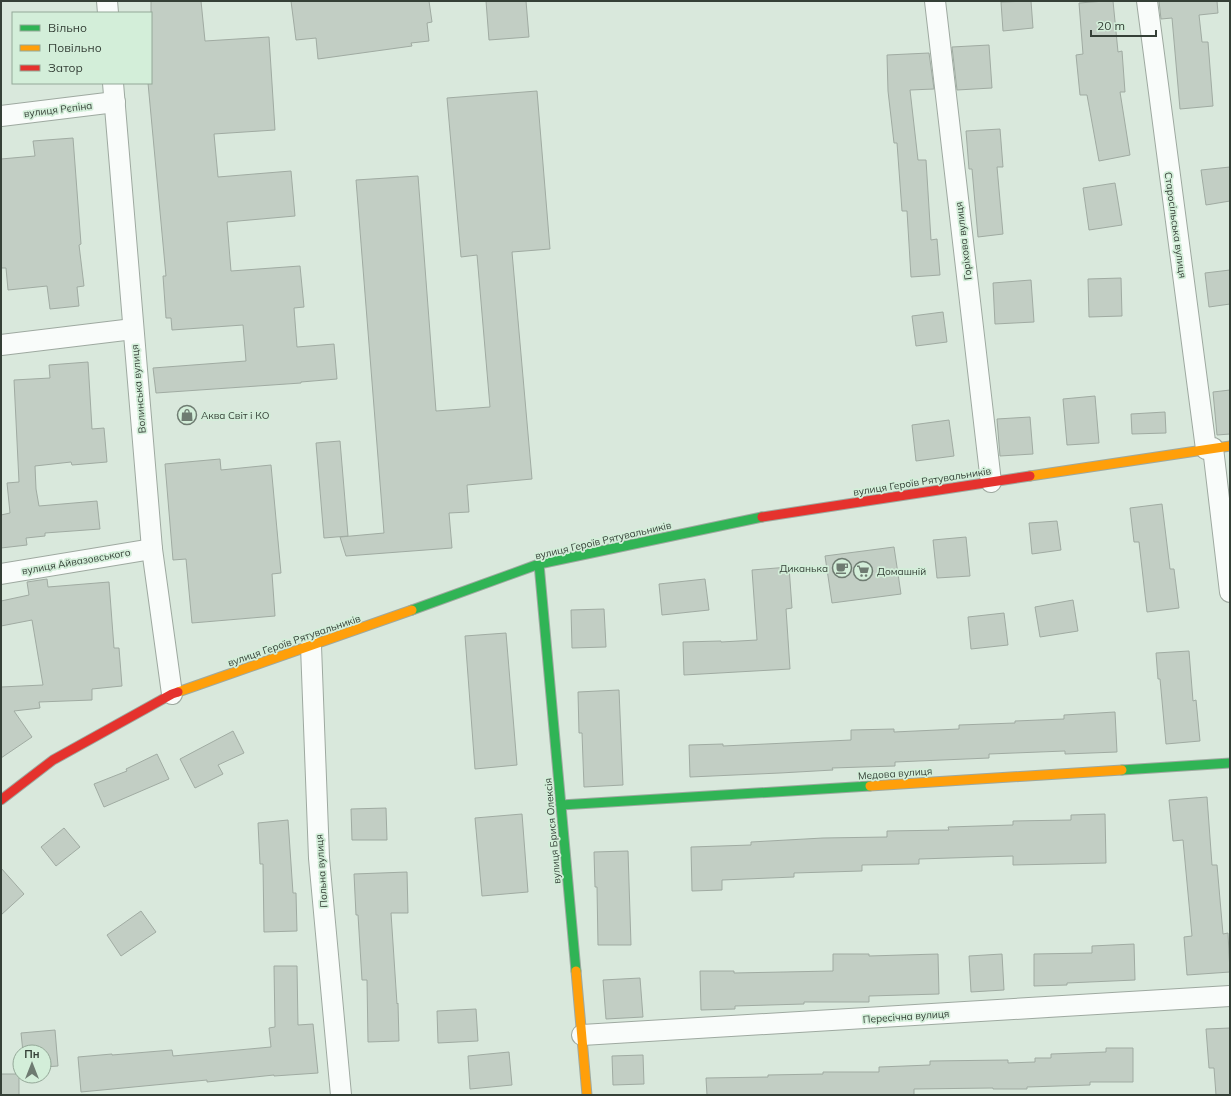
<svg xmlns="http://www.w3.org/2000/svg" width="1231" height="1096" font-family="Mulish,sans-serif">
<rect width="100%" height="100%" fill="#d9e8dc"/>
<g fill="#c2cec4" stroke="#a0aba2">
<path d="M151,1h50l4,40 64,-4 6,93 -61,4 4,43 73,-6 4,45 -68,6 4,49 69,-5 4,41 -10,1 3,39 37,-3 3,35 -36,3v1l-145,10 -3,-25 93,-7 -3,-36 -71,5 -1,-12h-5l-3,-42h3l-18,-193h3z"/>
<path d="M291,1h138l3,21 -5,1 2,18 -18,2 1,3 -94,13 -2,-21 -20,2z"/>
<path d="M486,1h40l3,36 -40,3z"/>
<path d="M1031,1l2,27 -30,3 -2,-29z"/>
<path d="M1105,1h8l5,51 4,-1 3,41h-5l10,63 -31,6 -12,-66h-7l-4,-40 7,-1 -4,-51z"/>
<path d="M1159,1h58l1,12 -19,2 3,27h6l5,64 -33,3 -8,-91 -11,1z"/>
<path d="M989,45l3,43 -35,2 -5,-43z"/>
<path d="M929,53l5,36 -24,1 8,70h8l5,80 6,-1 3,36 -29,2 -4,-66h-5l-5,-68h-3l-6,-52 -1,-36z"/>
<path d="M537,91l13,158 -38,3 20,227 -65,6 2,27 -20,1 3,35 -106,8 -6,-19 44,-4 -28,-353 62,-4 18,235 54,-4 -13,-152 -16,2 -14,-159z"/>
<path d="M1000,129l3,38h-6l6,67 -25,3 -6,-68h-3l-3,-38z"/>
<path d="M73,138l8,106 -2,1 5,41 -7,1 2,19 -29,3 -3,-23 -39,4 -2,-22h-5v-109l34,-3 -2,-15z"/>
<path d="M1230,167v34l-24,4 -5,-35z"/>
<path d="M1115,183l7,42 -33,5 -6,-42z"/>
<path d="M1230,270v34l-21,3 -4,-34z"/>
<path d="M1121,278l1,38 -33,1 -1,-38z"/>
<path d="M1031,280l3,42 -39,2 -2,-41z"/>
<path d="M943,312l4,30 -31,4 -4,-30z"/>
<path d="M88,362l4,67 12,-1 3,34 -35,3 -1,-3 -36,4 1,23 3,17 58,-5 3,28 -55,4v3l-19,2 1,7 -26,3v-33l9,-2 -3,-30 12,-1 -5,-102 36,-2 -1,-13z"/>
<path d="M1230,390v44l-13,1 -4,-43z"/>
<path d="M1095,396l4,47 -32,2 -4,-46z"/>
<path d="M1165,412l1,21 -34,1 -1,-20z"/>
<path d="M1030,417l3,37 -33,2 -3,-37z"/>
<path d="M949,420l5,36 -38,5 -4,-36z"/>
<path d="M340,441l8,95 -24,2 -8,-95z"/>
<path d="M220,459l1,11 50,-5 10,108 -9,1 3,42 -83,7 -6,-64 -13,1 -8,-96z"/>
<path d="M1162,504l8,65h4l5,39 -32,4 -8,-70h-5l-4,-34z"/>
<path d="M1057,521l4,29 -29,4 -3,-31z"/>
<path d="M966,537l4,39 -33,2 -4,-38z"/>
<path d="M894,547l7,47 -69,9 -7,-47z"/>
<path d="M789,567l3,41 -6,1 4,60 -106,6 -1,-33 38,-1v1l36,-2 -5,-70z"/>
<path d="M47,579l1,8 61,-5 5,66h5l3,38 -30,3v11l-53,2 1,6 -26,3 18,26 -31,21v-71l42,-2 -11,-65 -31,6v-25l28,-6 -2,-13z"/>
<path d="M705,579l4,31 -47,5 -3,-31z"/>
<path d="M1073,600l5,31 -38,6 -5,-30z"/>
<path d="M604,609l2,38 -34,1 -1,-38z"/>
<path d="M1004,613l4,32 -37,4 -3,-32z"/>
<path d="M506,633l11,132 -42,4 -10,-133z"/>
<path d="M1189,651l4,50 3,-1 4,41 -34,3 -6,-65h-2l-2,-26z"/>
<path d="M619,690l4,95 -39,2 -2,-54h-3l-1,-41z"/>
<path d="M1115,712l2,40 -52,2v-3l-76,3v4l-94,4v4l-63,2 1,2 -53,3 -90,4 -1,-32 34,-1v2l128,-6v-10l43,-1v3l65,-3v-4l56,-2v-2l49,-2v-4z"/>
<path d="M233,731l11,22 -26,12 5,9 -28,14 -15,-29z"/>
<path d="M157,754l12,25 -65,28 -10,-23 33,-13 -1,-2z"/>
<path d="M1207,797l5,68h5l6,69 5,-1 2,39 -43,3 -3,-38 8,-1 -9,-96 -10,1 -4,-41z"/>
<path d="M386,808l1,32h-35l-1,-31z"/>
<path d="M522,814l6,78 -46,4 -7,-78z"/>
<path d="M1105,814l1,49 -93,2v-9l-94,3v5l-57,1v6l-68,2v4l-72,3v10l-30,1 -1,-44 60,-2v-3l72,-4 64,-1v-6l62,-1 -1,-3 65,-2v-4l58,-1v-5z"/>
<path d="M288,820l5,73h3l1,38 -33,1 -1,-68h-3l-2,-41z"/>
<path d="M64,828l16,19 -24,19 -15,-19z"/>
<path d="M628,851l3,94h-33l-1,-58h-2l-1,-35z"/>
<path d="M1,868l23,26 -23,21z"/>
<path d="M407,872l1,41h-17l6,91 1,-1 1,38 -31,1 -1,-62h-5l-4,-65h-2l-2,-41z"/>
<path d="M141,911l15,21 -35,24 -14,-21z"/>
<path d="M1134,944l1,36 -68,3v2l-33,1v-32l58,-1v-7z"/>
<path d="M833,954h36v2l69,-2 1,40 -70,2v6h-65v2l-69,2v3l-34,1 -1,-39h34v2l99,-2z"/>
<path d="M1002,954l2,36 -33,2 -2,-36z"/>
<path d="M274,966h23l1,59 15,-1 5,49 -44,3v-1l-67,7v-2l-126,12 -3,-35 34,-3v1l60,-5 1,6 98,-9 -2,-19 6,-1z"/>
<path d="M640,978l3,39 -37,2 -3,-39z"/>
<path d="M476,1009l2,32 -40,2 -1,-32z"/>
<path d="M1230,1028v67h-14l-2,-27h-5l-3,-39z"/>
<path d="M55,1030l3,36 -14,1v-15h-21l-2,-19z"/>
<path d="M1106,1048h27v34h-43v3l-63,2v2h-34v-1l-79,1v6h-207l-1,-17 62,-1v-2l55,-1v-2h56v-5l51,-2v-4l78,-1v3l27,-1v-4h16v-4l55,-2z"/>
<path d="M509,1052l3,33 -42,4 -2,-33z"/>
<path d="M643,1055l1,29 -31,1 -1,-29z"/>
<rect x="1" y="1074" width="18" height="21"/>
</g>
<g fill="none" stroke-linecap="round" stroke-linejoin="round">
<g stroke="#9ea9a0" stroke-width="22">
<g id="street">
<path d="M107,1l1,12"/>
<path d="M935,1l56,481"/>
<path d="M1147,1l59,448"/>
<path d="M113,83l39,466 20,145"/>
<path d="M1,116l114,-14"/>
<path d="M1,345l132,-16"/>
<path d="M1213,448l17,144"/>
<path d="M1,574l151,-25"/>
<path d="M311,646l8,212 22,237"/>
<path d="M582,1035l648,-39"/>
</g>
</g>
<g stroke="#9ea9a0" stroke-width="11">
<g id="fast">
<path d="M539,564l37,407"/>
<path d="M412,610l127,-46 223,-47"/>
<path d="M1122,770l108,-7"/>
<path d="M561,805l309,-19"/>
</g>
</g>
<g stroke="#9ea9a0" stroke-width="11">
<g id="slow">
<path d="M1030,476l200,-30"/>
<path d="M178,692l234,-82"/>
<path d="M870,786l252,-16"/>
<path d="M576,971l11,124"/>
</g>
</g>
<g stroke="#9ea9a0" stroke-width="11">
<g id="jam">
<path d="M762,517l268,-41"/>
<path d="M1,800l52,-40 119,-66 6,-2"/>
</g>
</g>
<use href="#street" stroke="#f9fcfa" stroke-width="20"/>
<use href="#fast" stroke="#30b455" stroke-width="9"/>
<use href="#slow" stroke="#ff9f0a" stroke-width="9"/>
<use href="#jam" stroke="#e5322d" stroke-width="9"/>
</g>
<defs>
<g id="shop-ring" transform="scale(1)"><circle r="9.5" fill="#d3eed9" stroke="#6e7b71" stroke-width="1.5"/><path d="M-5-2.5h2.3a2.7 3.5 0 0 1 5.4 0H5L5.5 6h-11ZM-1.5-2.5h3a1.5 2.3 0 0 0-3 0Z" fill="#6e7b71"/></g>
<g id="cafe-ring" transform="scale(1)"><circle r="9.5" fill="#d3eed9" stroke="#6e7b71" stroke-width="1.5"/><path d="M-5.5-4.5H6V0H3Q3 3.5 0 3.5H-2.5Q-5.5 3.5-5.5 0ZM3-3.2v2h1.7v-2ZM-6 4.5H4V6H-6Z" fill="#6e7b71"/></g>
<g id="supermarket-ring" transform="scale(1)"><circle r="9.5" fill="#d3eed9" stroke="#6e7b71" stroke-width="1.5"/><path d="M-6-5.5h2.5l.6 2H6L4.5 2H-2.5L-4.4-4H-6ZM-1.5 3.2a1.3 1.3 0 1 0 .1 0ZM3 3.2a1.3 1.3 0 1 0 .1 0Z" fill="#6e7b71"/></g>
</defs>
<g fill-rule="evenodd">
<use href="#shop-ring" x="187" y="415"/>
<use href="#cafe-ring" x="842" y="568"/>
<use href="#supermarket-ring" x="863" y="571"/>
</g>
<g text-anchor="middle" stroke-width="3.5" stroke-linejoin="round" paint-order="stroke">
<g font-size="10" fill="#354037" stroke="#d3eed9">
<text transform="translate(58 109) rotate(-7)" y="4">вулиця Рєпіна</text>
<text transform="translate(1176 225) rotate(82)" y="4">Старосільська вулиця</text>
<text transform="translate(963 241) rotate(-97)" y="4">Горіхова вулиця</text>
<text transform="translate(138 389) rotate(-95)" y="4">Волинська вулиця</text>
<text transform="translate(922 481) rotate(-9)" y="4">вулиця Героїв Рятувальників</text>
<text transform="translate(603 540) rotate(-13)" y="4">вулиця Героїв Рятувальників</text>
<text transform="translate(76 561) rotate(-10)" y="4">вулиця Айвазовського</text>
<text transform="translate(294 640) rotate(-19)" y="4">вулиця Героїв Рятувальників</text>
<text transform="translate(895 773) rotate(-4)" y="4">Медова вулиця</text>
<text transform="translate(552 831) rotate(-95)" y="4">вулиця Брися Олексія</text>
<text transform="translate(321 871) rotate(-94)" y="4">Польна вулиця</text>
<text transform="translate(906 1016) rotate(-4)" y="4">Пересічна вулиця</text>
</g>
<g font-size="10" fill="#354037" stroke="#d3eed9" text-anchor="start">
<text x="201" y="419">Аква Світ і КО</text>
<text x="828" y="572" text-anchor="end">Диканька</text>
<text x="877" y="575">Домашній</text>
</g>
</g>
<rect width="1231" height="1096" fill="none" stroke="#354037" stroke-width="4"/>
<rect x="12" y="12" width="140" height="72" fill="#d3eed9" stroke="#94a898"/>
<rect x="20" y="25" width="20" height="6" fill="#30b455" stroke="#94a898"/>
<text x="48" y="32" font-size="12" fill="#354037">Вільно</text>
<rect x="20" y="45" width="20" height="6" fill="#ff9f0a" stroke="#94a898"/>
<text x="48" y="52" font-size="12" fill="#354037">Повільно</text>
<rect x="20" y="65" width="20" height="6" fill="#e5322d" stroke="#94a898"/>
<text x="48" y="72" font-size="12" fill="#354037">Затор</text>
<g transform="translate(32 1064)"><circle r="19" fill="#d3eed9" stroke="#94a898"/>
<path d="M0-3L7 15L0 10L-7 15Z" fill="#6e7b71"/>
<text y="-6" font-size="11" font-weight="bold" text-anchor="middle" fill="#354037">Пн</text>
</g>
<path d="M1091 30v6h65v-6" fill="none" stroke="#354037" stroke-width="2"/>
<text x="1097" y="30" font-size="12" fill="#354037" stroke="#d3eed9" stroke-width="3" paint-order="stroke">20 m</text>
</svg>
